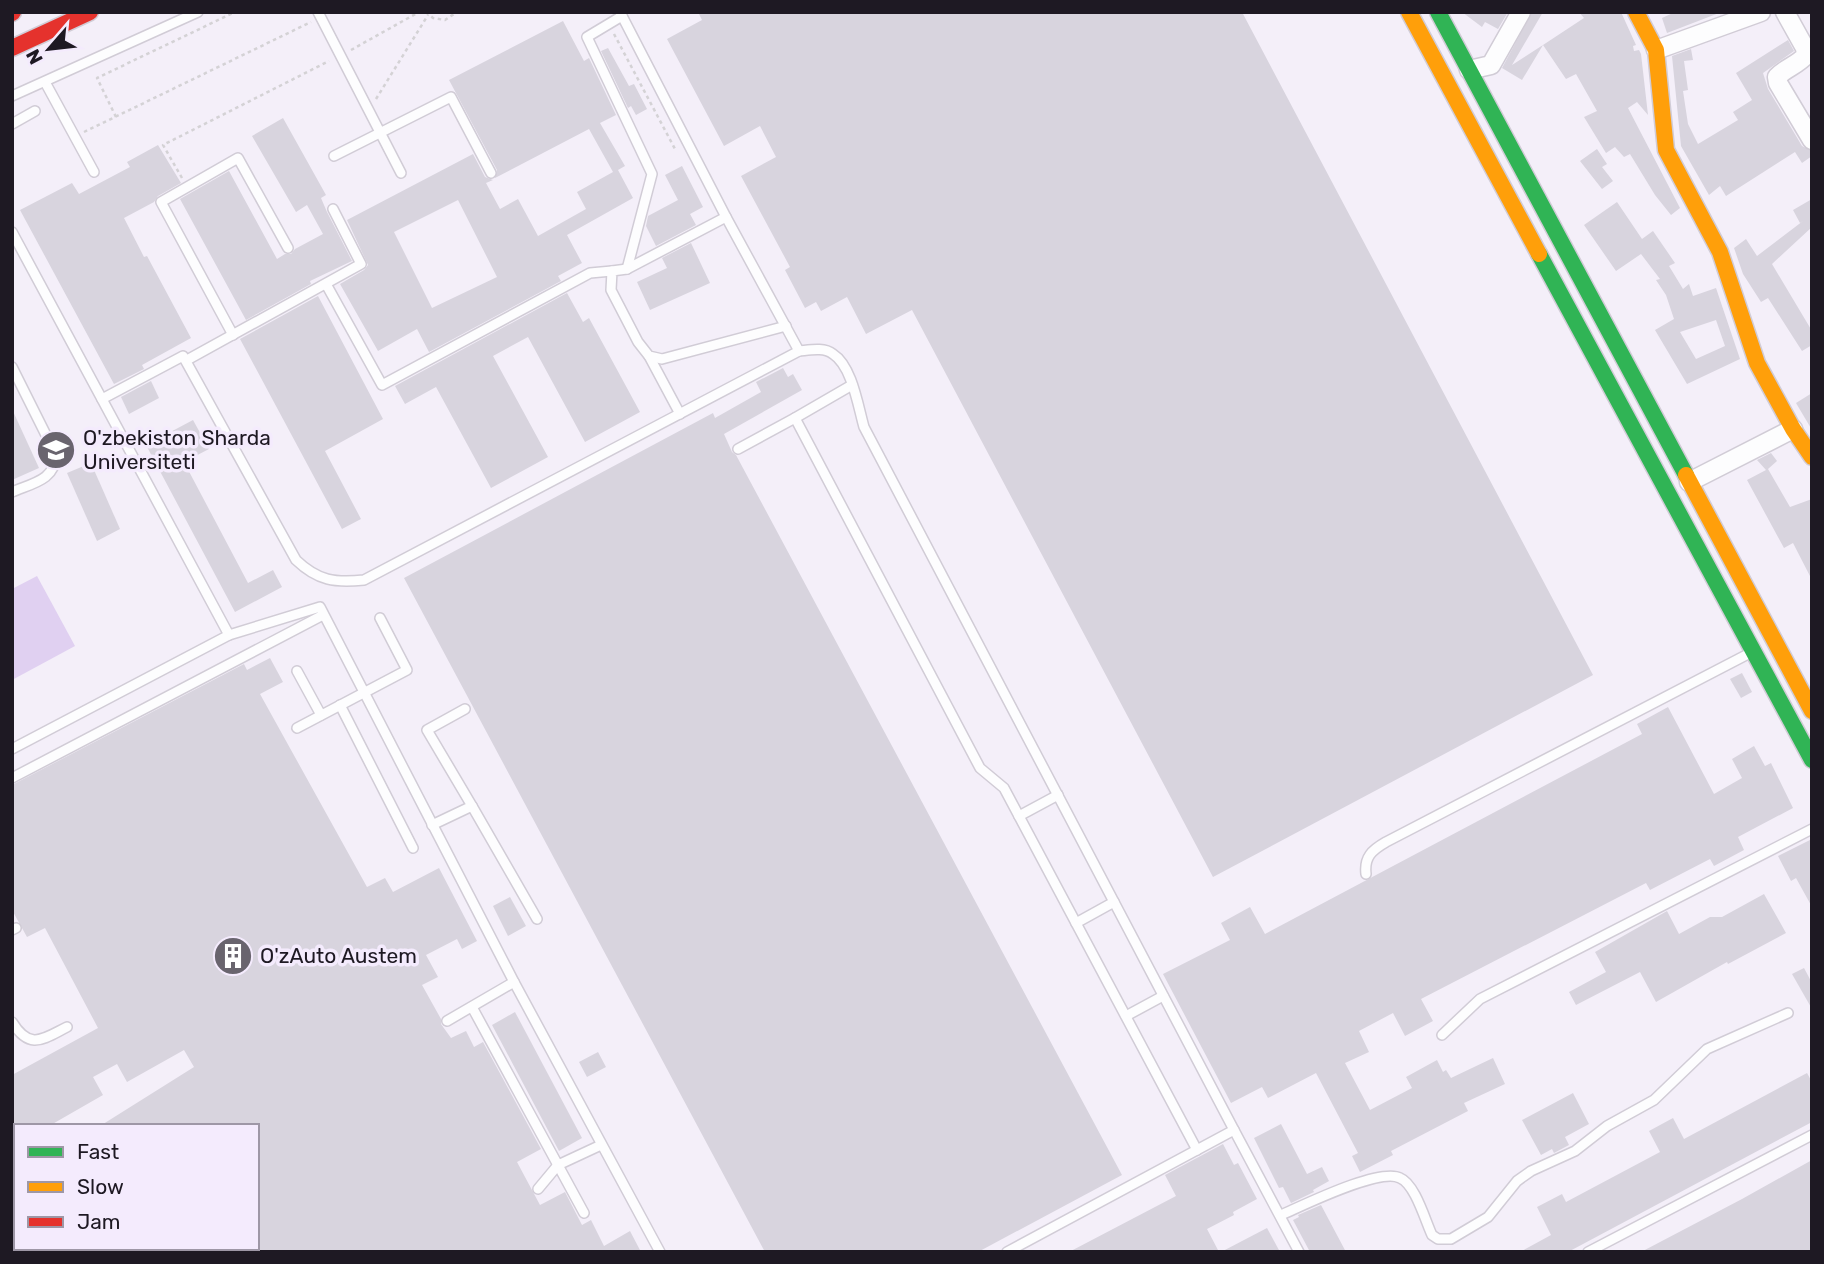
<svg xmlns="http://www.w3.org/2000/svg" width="1824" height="1264" font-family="Rubik,sans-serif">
<rect width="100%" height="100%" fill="#f4eff9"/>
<path fill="#e0d0f1" d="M37,576l38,70 -63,34v-91z"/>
<g fill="#d8d4de" fill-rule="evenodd">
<path d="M698,12h544l351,663 -380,202 -301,-567 -46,24 -19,-37 -26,14 -5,-9 -11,6 -20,-38 5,-3 -49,-91 35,-19 -16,-31 -36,20 -57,-107 35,-19z"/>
<path d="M1462,12h46l-10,17 -13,-7 -3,5z"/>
<path d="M1532,12h11l-31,53 31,-20 -21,35 -20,-12z"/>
<path d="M1579,12h42l15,33 -3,1 1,5 5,-1 2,4 7,61 -11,-13 -9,6 52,100 -9,7 -16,-20 -25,-41 -6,3 -9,-10 -9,6 -22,-36 13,-6 -21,-37 -10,5 -23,-34 41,-27z"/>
<path d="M1675,12h43l1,1 -52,20 -5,-15z"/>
<path d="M563,21l21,40 5,-3 27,57 -16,8 25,43 -7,4 15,28 -66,37 15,28 -24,13 3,5 -132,71 -12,-23 -39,22 -38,-67 24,-14 4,-5 -21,-45 126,-66 12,23 8,3 -7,3 14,26 18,-10 20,37 48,-27 -9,-17 36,-20 -24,-43 -94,49 2,-8 -48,-90zM458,200l39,77 -65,31 -38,-76z"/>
<path d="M1788,40l6,11 -31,22 5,16 34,57 10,5v5l-10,7 -7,-11 -69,44 -6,-10 -11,9 -28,-49 -9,-90 19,-7 2,11 -9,1 4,29 -5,1 5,33 10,20 40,-24 -5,-8 19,-12 -16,-27z"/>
<path d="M608,48l21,38 5,-2 13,25 -11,6 -5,-9 -3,2 -27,-57z"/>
<path d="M283,118l43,77 -5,3 6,14 25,49 -42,20 1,3 -65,36 -66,-121 49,-28 48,88 8,-5h6l4,-5 28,-15 -16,-29 -11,7 -44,-76z"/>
<path d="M158,145l23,38 -23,13 -4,6 -30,16 20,39 3,-1 44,82 -49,27 2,4 -30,15 -94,-174 52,-27 7,11 51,-27 -3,-5z"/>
<path d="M1597,149l10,15 -5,3 11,14 -11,8 -22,-28z"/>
<path d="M682,166l21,41 -13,7 6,11 -40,21 -10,-20 2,-10 30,-16 -13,-25z"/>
<path d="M1812,199v28l-40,37 40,67v14l-10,6 -34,-53 -7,4 -18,-28 -9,-26 12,-9 11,17 46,-35 -3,2 -7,-13z"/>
<path d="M1617,202l25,37 11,-8 22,32 -6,3 14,23 6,-5 4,12 23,-8 24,71 -53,25 -32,-54 19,-11 -8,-24 -10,-15 4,-1 -19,-25 -25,17 -32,-46zM1716,320l9,26 -29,13 -16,-27z"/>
<path d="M691,243l19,40 -60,27 -13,-28 30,-14 -5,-10z"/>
<path d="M567,293l16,29 6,-4 51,94 -55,30 -57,-105 -35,19 55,101 -57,31 -55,-101 -31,17 -10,-18z"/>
<path d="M318,296l65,123 -58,32 36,68 -19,10 -102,-190z"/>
<path d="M783,368l5,9 5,-3 9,16 -78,44 8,18 4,3 386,720 -144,77h-213l-361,-674 309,-165 2,5 46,-26 -5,-10z"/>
<path d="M151,381l8,17 -30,16 -8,-17z"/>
<path d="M1812,393v37l-16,-27z"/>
<path d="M12,409l27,59 -27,12z"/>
<path d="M193,420l16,29 -25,13 64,121 25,-13 9,17 -47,25 -89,-167z"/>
<path d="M1771,453l6,8 -9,8 22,38 22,-8v81l-19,-37 -9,5 -37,-68 19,-10 -9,-10z"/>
<path d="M91,463l29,66 -23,12 -30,-68z"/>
<path d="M270,658l13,24 -23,12 107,193 18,-9 8,14 46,-24 38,73 -15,8 -5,-10 -31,16 12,22 -16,8 19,34v5l10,14 15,-7 8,16 9,-5 58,107 -24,13 23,43 25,-13 17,33 9,-5 13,26 26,-15 11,21h-384v-126h-157l94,-59 -10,-17 -57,32 -10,-18 -24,13 10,18 -54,31h-37v-51l86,-47 -53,-100 -18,9 -15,-27v-125l232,-121 3,6z"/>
<path d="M1742,673l10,19 -11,6 -11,-19z"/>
<path d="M1668,707l46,87 28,-16 -10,-19 22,-13 11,20 6,-3 22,45 -55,29 6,13 -30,16 -4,-7 -60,31 -4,-7 -225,116 12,22 -28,15 -12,-23 -34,18 10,21 -24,11 25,47 42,-22 -6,-11 31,-17 6,12 3,-2 5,8 42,-20 12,26 -41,19 4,8 -77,40 2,4 -33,17 -8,-16 6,-3 -42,-80 -48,25 -6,-11 -31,16 -68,-129 67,-34 -9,-17 29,-16 15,27 377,-200 -5,-10z"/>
<path d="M1812,839v68l-16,-29 -5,3 -13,-25z"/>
<path d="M1764,894l22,39 -58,31 -1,-2 -71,40 -16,-30 -64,33 -7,-13 37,-20 -11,-20 72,-41 12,23 31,-17h12z"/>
<path d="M510,897l16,29 -18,10 -15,-30z"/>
<path d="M1804,968l8,15v26l-20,-35z"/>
<path d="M515,1012l67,126 -23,13 -67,-126z"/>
<path d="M598,1052l8,15 -19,10 -8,-15z"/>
<path d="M1807,1073l5,9v40l-244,130h-48l31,-17 -14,-28 25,-13 4,8 94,-50 -11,-21 24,-13 11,21z"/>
<path d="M1573,1093l16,31 -24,13 4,8 -15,8 -2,-4 -11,6 -19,-35z"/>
<path d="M1281,1124l26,50 15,-7 7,14 -16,9 1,2 -23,11 -8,-16 -4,1 -25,-50z"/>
<path d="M1223,1144l11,21 4,-2 19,36 -24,13 1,3 -27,14 12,23h-150l107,-56 -11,-21z"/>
<path d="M1812,1160v92h-171l101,-53z"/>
<path d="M1321,1205l25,47h-36l-17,-32 6,-3 -1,-2z"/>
<path d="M1267,1228l13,24h-59z"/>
</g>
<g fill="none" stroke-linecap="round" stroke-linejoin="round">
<g stroke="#d1ccd6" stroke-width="12">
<g id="lane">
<path d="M318,12l83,161"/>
<path d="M620,12l106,205 73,134"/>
<path d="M622,16l-35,21 65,137 -25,95"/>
<path d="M45,82l49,90"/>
<path d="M12,96l186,-84"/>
<path d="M12,124l23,-13"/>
<path d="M334,156l117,-59 40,76"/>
<path d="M726,217l-99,52 -15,2 -1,19 27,52 11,14 13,3 124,-33"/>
<path d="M12,232l217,403 91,-28 194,375 146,270"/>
<path d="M326,284l56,101 208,-112 22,-2"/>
<path d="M233,335l-72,-133 77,-44 50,90"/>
<path d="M649,356l31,58"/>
<path d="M187,360l174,-96 -28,-55"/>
<path d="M12,367l44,88c-1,25 -23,28 -44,37"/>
<path d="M852,385l-57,33 185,350 24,20 193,362"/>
<path d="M102,399l81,-43 113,204c22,21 39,23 68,20l435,-229c11,-1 25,-4 34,3 19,12 25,52 31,73l370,703 -227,122"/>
<path d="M738,449l57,-31"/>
<path d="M297,671l24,44"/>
<path d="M340,705l73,143"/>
<path d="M297,728l110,-58 -27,-52"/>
<path d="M12,749l217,-114"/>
<path d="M12,778l311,-163"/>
<path d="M472,806l65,113"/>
<path d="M1019,816l39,-21"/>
<path d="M432,825l40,-19 -45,-76 38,-21"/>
<path d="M1366,874c-2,-17 6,-24 20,-32l366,-190"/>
<path d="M1076,923l38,-21"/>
<path d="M12,930l4,-2"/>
<path d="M472,1007l112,206"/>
<path d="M1126,1016l37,-20"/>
<path d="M447,1021l67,-39"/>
<path d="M12,1022c18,29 31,17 55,5"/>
<path d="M1442,1035l38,-36 332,-170"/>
<path d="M1234,1130l65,122"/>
<path d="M538,1189l20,-24 43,-20"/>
<path d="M1281,1215c21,-9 99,-48 119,-37 15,6 25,42 32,57l6,4h13l37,-22 29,-36 14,-10 44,-20 32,-25 47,-26 53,-51 81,-36"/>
<path d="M12,1224l4,7"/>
<path d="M25,1248l1,4"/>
<path d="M132,1248l1,4"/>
<path d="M42,1252l6,-4"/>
<path d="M1588,1252l224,-117"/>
</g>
</g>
<g stroke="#d1ccd6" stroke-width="21">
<g id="street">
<path d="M1785,12l20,36 1,7c-8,10 -21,13 -29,22l1,6 34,57"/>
<path d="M1656,50l105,-38"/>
<path d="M1469,70l22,-5 30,-53"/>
<path d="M1689,482l104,-53"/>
</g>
</g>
<g stroke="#d1ccd6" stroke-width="19">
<g id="fast">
<path d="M1438,12l248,463"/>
<path d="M1539,254l273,506"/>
</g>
</g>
<g stroke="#d1ccd6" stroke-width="19">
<g id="slow">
<path d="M1409,12l130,242"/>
<path d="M1636,12l20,38 10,100 54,102 37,111 36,66 19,28"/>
<path d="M1686,475l126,236"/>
</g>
</g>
<g stroke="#d1ccd6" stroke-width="19">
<g id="jam">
<path d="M12,13l1,-1"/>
<path d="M12,48l78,-36"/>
</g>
</g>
<g stroke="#d4d2d5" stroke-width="2.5" stroke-dasharray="3.5 3.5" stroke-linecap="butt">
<path d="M426,12l7,6 12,2 12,-8"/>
<path d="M614,34l61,115"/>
<path d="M351,50l68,-38"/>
<path d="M376,99l52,-84"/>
<path d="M116,117l-19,-39 138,-66"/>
<path d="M84,132l227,-110"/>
<path d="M182,178l-19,-33 166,-84"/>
</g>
<use href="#lane" stroke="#fdfdfe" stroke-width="9"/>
<use href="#street" stroke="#fdfdfe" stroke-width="18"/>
<use href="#fast" stroke="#30b455" stroke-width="16"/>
<use href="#slow" stroke="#ff9f0a" stroke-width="16"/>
<use href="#jam" stroke="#e5322d" stroke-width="16"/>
</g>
<defs>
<g id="university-disc" transform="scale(2.0125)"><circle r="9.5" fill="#69646e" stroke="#f4ebfd"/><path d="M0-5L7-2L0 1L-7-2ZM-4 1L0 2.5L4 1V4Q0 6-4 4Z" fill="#fff"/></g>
<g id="building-disc" transform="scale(2.0125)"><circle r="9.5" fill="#69646e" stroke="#f4ebfd"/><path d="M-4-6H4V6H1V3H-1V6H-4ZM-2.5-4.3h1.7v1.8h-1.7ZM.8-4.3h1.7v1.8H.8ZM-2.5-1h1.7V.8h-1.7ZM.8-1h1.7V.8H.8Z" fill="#fff"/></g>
</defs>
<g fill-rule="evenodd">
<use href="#university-disc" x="56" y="450"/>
<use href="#building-disc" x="233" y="956"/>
</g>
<g text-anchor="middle" stroke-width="7" stroke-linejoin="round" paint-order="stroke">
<g font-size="21" fill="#1e1923" stroke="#f4ebfd" text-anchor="start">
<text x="83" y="445">O'zbekiston Sharda<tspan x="83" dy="24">Universiteti</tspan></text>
<text x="260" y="963">O'zAuto Austem</text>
</g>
</g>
<rect width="1824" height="1264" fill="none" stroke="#1e1923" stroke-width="28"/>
<rect x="14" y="1124" width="245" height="126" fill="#f4ebfd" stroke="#9e97a6" stroke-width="2"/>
<rect x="28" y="1147" width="35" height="10" fill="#30b455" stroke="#9e97a6" stroke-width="2"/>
<text x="77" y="1159" font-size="21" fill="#1e1923">Fast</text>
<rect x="28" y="1182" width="35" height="10" fill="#ff9f0a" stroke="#9e97a6" stroke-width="2"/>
<text x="77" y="1194" font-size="21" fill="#1e1923">Slow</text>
<rect x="28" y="1217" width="35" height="10" fill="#e5322d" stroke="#9e97a6" stroke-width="2"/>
<text x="77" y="1229" font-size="21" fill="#1e1923">Jam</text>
<g transform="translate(49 49) rotate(242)" stroke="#f4ebfd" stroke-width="5" paint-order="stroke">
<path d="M0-5L12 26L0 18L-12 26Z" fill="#1e1923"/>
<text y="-10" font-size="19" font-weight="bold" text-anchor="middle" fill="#1e1923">N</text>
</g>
</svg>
